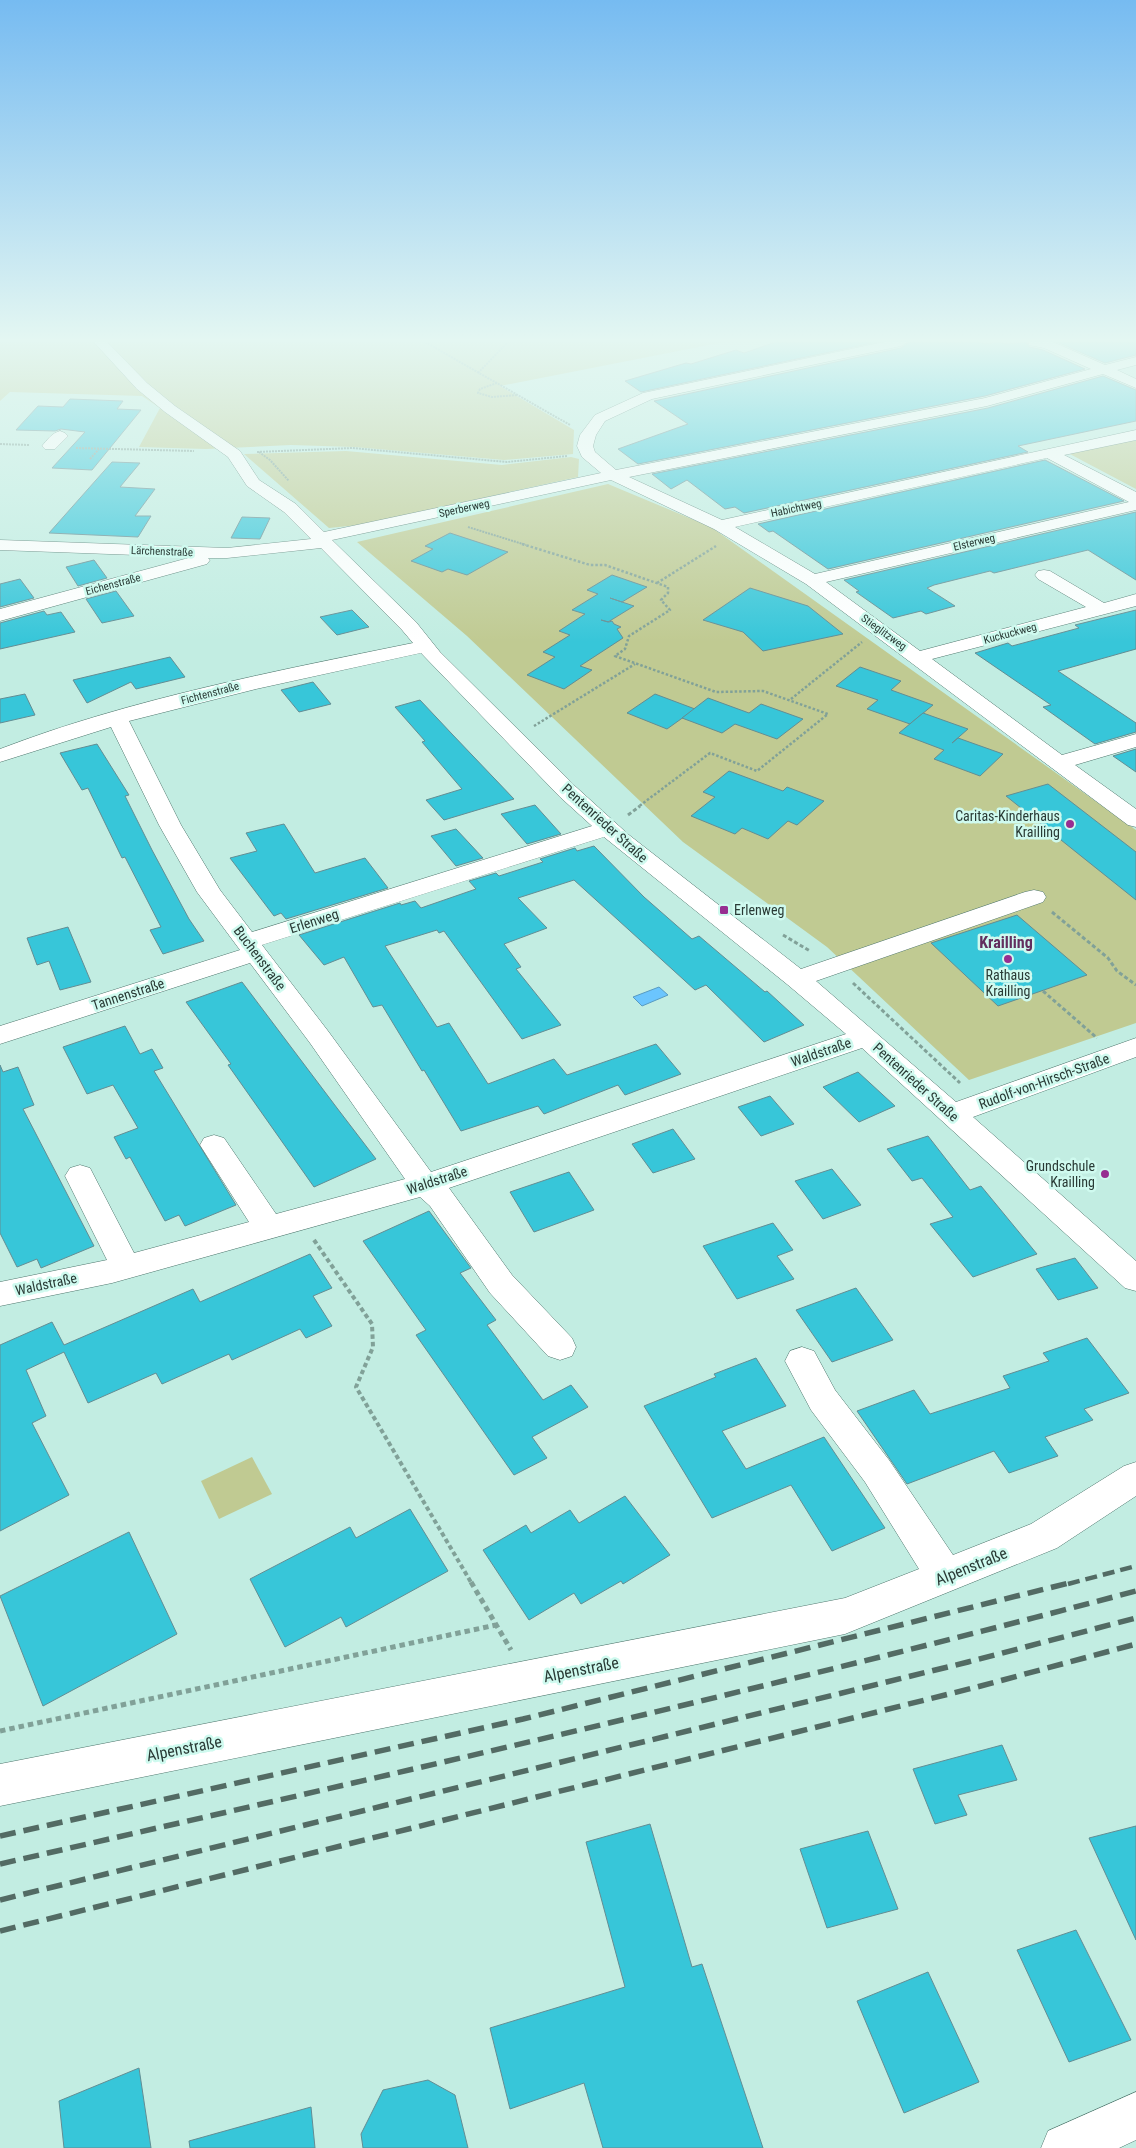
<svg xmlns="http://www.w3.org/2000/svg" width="1136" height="2148" font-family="'Roboto Condensed',sans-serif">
<rect width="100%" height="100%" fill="#c2ede2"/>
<g fill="#c0ca92">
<path d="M0,342h724l-224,44 74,44 -1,24 -69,6 -150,-13 -63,-2 -85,4 -67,-2 21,-39 -18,-12 -132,-4 -10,9z"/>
<path d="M1130,438l6,3v48l-70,-37z"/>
<path d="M346,451l156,14 69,-8 8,2 -1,18 -219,48 -30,3 -85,-74z"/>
<path d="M608,484l103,43 425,303v193l-167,57 -142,-133 -144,-105 -216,-206 -110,-94z"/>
<path d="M252,1457l20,37 -53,25 -18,-38z"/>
</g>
<path fill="#6bc5fe" stroke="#579bc2" d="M659,987l9,8 -26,11 -9,-9z"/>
<g fill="#37c6d9" stroke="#638d93">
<path d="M776,342h101l-236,50 -16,-11 61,-18 5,1 45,-14 8,3z"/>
<path d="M910,342h70l5,2 13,-2 9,2 19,-2 3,5 14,3 42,19 -100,27 -347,68 -20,-15 70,-25 -34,-23 247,-53z"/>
<path d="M1057,342h79v13l-31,8z"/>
<path d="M1103,376l33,14v31l-118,25 10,6 -284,61 -9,-6 -10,2 -38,-29 -16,9 -19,-15 336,-66z"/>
<path d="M70,399l53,2 -6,8 24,1 -49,60 -40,-2 33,-36 -24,-3 -6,2 -39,-1 22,-24 25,1z"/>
<path d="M1045,460l79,41 -296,68 -55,-38 -4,1 -11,-8z"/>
<path d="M112,462l28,1 -20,24 35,2 -20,27h16l-13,21 -89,-4z"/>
<path d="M1136,512v68l-48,-30 -94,23 -4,-2 -56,14 -7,3 28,18 -29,8 -5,-3 -28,7 -37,-26 3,-1 -15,-11z"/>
<path d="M242,517l28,1 -10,21 -29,-1z"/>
<path d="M450,533l58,19 -41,23 -19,-6 -6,3 -31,-11 22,-12 -8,-3z"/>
<path d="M94,560l13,18 -29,8 -12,-19z"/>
<path d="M612,575l35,12 -25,15 -12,-4 24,8 -26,16 -7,-2 8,2 3,-1 2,3 7,3 -4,2 6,9 -43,28 12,4 -28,19 -37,-14 28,-18 -12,-5 27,-17 -11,-4 26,-17 -13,-4 26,-16 -11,-4z"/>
<path d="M20,579l14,19 -34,9v-23z"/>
<path d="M750,588l58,18 35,28 -80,17 -20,-19 -40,-12z"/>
<path d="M116,591l18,25 -32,7 -16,-24z"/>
<path d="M352,610l17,17 -32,8 -17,-18z"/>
<path d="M1136,610v39l-78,22 78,52v9l-41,12 -52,-37 8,-2 -76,-52 33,-10 4,3 67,-18 -4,-3z"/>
<path d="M44,611l3,4 14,-3 14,20 -75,17v-26z"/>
<path d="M170,657l15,20 -49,12 -5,-7 -44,21 -14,-23z"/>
<path d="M860,667l41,14 -10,9 42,15 -23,19 -43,-15 11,-9 -42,-14z"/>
<path d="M313,682l18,22 -32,8 -18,-22z"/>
<path d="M25,694l10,21 -35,8v-24z"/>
<path d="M655,694l40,15 -28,20 -40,-16z"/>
<path d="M708,698l41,15 12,-9 42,15 -26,20 -42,-15 -13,9 -40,-15z"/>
<path d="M420,700l32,34 62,65 -70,21 -18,-20 36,-11 -40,-47 3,-1 -30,-34z"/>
<path d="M923,713l45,16 -16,14 6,-5 45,16 -23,22 -46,-17 10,-9 -45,-17z"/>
<path d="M97,744l32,51 -4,1 27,54 37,69 15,22 -41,13 -13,-24 11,-3 -36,-70 -3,1 -34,-70 -6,2 -22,-37z"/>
<path d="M1136,749v23l-23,-16z"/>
<path d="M729,771l54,20 4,-4 37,14 -27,24 -9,-4 -20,18 -26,-11 -7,6 -44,-18 24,-19 -12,-5z"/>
<path d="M1048,784l88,68v48l-130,-104z"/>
<path d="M535,805l26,29 -34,10 -26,-30z"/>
<path d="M284,824l31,49 50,-15 23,30 -102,31 -5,-6 -7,3 -44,-58 27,-7 -11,-18z"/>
<path d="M456,829l27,29 -27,8 -25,-30z"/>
<path d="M594,846l50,51 48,42 7,-3 66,56 2,-1 37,34 -40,17 -58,-57 -11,5 -121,-110 -56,18 29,30 -43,16 17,23 -5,2 45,56 -39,14 -78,-108 -5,2 -2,-3 -52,16 52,81 12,-4 39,61 66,-25 13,16 89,-31 25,30 -56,21 -7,-10 -74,29 -6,-8 -77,25 -37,-61 -2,1 -40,-66 -9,2 -29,-50 -20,8 -25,-30 101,-32 1,2 14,-4 6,7 55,-19 -7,-8 27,-8 3,3 44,-14 -3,-3 35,-11 2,3z"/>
<path d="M1017,915l70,60 -89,31 -67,-63z"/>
<path d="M68,927l23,55 -31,8 -11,-29 -12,4 -10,-27z"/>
<path d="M242,982l95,126 39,51 -62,28 -86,-122 3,-1 -45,-62z"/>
<path d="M125,1026l15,28 12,-5 11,19 -9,3 82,134 -51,21 -6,-11 -14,6 -35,-64 -4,2 -12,-22 24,-9 -25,-43 -26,9 -24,-47z"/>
<path d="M0,1065l3,7 15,-5 16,38 -11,4 71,137 -53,22 -4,-9 -20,8 -17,-34z"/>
<path d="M858,1072l37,34 -36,16 -36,-35z"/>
<path d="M770,1096l24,28 -33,12 -23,-29z"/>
<path d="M673,1129l22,30 -42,14 -21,-29z"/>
<path d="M928,1136l42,54 11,-4 56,68 -64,23 -43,-53 23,-7 -31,-39 -10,3 -25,-32z"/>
<path d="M832,1169l29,36 -38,14 -28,-38z"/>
<path d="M569,1172l25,38 -60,22 -24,-40z"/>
<path d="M429,1211l42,57 -11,5 36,47 -9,5 56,75 28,-15 17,22 -56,30 15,21 -33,17 -98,-140 10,-5 -63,-89z"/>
<path d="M773,1223l20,27 -16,6 17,23 -57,20 -34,-53z"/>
<path d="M310,1254l22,34 -19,8 19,30 -26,12 -6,-9 -68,31 -3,-6 -67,30 -6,-11 -68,30 -24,-51 -38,18 20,46 -14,7 37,72 -69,36v-186l52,-23 12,23 129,-56 7,13z"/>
<path d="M1075,1258l23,30 -40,12 -22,-31z"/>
<path d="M856,1288l37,52 -61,22 -36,-52z"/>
<path d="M1087,1338l42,55 -45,16 9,11 -48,17 13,19 -49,17 -15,-22 -87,33 -50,-73 57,-21 16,24 80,-26 -7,-12 46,-15 -6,-8z"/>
<path d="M756,1358l30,48 -64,25 24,38 78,-32 61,91 -53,23 -41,-66 -79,33 -68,-112 72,-29 -2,-3z"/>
<path d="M625,1496l45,59 -47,29 -2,-3 -40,23 -7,-11 -45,27 -46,-70 43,-25 5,8 39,-23 9,13z"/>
<path d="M410,1509l38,62 -102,56 -5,-10 -56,30 -35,-68 100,-52 6,11z"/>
<path d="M129,1532l48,102 -134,72 -43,-110z"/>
<path d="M1002,1745l15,35 -59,15 9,20 -32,9 -22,-55z"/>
<path d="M650,1824l42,143 10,-3 61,184h-160l-19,-65 -74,26 -20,-81 135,-41 -39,-145z"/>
<path d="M1136,1826v114l-47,-102z"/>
<path d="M868,1831l30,78 -71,19 -27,-79z"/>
<path d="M1076,1930l55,110 -62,22 -52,-112z"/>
<path d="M928,1972l51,110 -75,31 -47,-112z"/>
<path d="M139,2068l12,80h-87l-5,-47z"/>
<path d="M428,2080l27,15 13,53h-105l-2,-14 22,-44z"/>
<path d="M311,2107l4,41h-125l-1,-7z"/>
</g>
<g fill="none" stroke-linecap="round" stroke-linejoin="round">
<g stroke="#4f766d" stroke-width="1">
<g id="minor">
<path d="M94,342h13l40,41 28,23 65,45 19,29 37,24 28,28 277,-59 -19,-16 -5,-11 3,-11 15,-20 48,-22 241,-51h24l-7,4 -249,53 -47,22 -9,14 -3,11 2,6 21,18 369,-72 106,-29 -47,-21 -15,-3 -1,-3h25l52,23 31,-8v8l-19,5 19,9v9l-33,-14 -116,32 -358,71 93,43 414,-90v10l-72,15 72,37v18l-310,72 94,69 166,-44 -48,-28 -3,-4 3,-4 6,-1 6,1 54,32 32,-9v12l-204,53 130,96 74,-21v13l-61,18 61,44v18l-8,-2 -322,-241 -92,-55 -103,-49 -279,60 84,82 24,30 136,135 53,48 172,134 224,-77 9,-2 9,2 3,5 -3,5 -227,79 140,121 180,-64v19l-163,60 163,144v30l-11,-3 -263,-240 -413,140 63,87 60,63 4,9 -4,9 -12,4 -12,-4 -58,-63 -60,-87 -10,-9 -308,86 -112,23v-24l107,-22 -42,-84 5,-8 10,-3 10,3 44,85 115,-31 -49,-77 4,-7 10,-3 10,3 52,76 129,-35 -95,-136 -60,-80 -250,81v-18l240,-76 -43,-58 -38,-67 -48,-98 -111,35v-13c130,-50 276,-78 413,-106l-11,-13 -81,-82 -94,10h-19l2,2 -3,4 -207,57v-12l192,-52 -192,-7v-10l227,8 84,-9 -27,-27 -37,-26 -19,-29 -63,-45 -28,-23zM1047,458l82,44 -314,72 -80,-47zM421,653l139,144 32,29 -340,106 -32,-42 -39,-65 -52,-104 127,-32zM604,837l184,148 58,49 -415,138 -103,-141 -66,-86z"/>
<path d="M60,431l5,2 3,3 -13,13h-10l-3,-3c5,-6 10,-13 18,-15z"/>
<path d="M802,1347l12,4 21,39 54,70 64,95 78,-31 93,-58 12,-4v34l-79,52 -212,86 -845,172v-42l845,-166 74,-29 -54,-87 -54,-72 -26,-49 5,-10z"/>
<path d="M1136,2092v48l-17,8h-78l7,-17z"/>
</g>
</g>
<g stroke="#81a198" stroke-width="2" stroke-dasharray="2 1" stroke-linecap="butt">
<path d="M425,342l145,83"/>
<path d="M478,373l30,-31"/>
<path d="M497,383l-17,6 -2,4 14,4 25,-2"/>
<path d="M0,444l29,1"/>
<path d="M76,448l118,3"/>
<path d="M257,452l95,-4 155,14 60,-6"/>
<path d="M259,452l11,8 19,21"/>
<path d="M90,459l9,-10"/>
<path d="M468,527l58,18"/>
</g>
<g stroke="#81a198" stroke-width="2.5" stroke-dasharray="2.5 2" stroke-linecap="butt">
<path d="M522,544l68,21h15l63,22v6l-7,7 9,10 -41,26 -4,13 -10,7 101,36 47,-1 65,23 -71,57 -47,-18 -72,54"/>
<path d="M657,583l59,-37"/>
<path d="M791,699l71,-57"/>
<path d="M534,726l101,-62"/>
</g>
<g stroke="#81a198" stroke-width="3" stroke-dasharray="4 2.5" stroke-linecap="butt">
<path d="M628,815l12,-9"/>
<path d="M1052,912l56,46 9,13 19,14"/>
<path d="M783,935l27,16"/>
<path d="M853,983l107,100"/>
<path d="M1043,991l54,47"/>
</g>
<path stroke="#81a198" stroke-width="4" stroke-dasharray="4.5 3" stroke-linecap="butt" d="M314,1240l58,84 1,23 -17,40 116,197"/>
<g stroke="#81a198" stroke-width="5" stroke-dasharray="5.5 4" stroke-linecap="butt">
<path d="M471,1582l40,68"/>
<path d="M0,1731l496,-106"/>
</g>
<use href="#minor" fill="#fff" fill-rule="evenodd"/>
<path stroke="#536b64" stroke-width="4.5" stroke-dasharray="12 6" stroke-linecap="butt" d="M1068,1584l68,-18"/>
<g stroke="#536b64" stroke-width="5.5" stroke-dasharray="16 8" stroke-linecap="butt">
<path d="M0,1836l523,-117 550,-137"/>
<path d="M0,1864c380,-87 760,-173 1136,-273"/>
<path d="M0,1900l968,-238 168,-44"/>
<path d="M0,1931l977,-244 159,-43"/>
</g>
</g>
<linearGradient id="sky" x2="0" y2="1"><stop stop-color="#76bbf1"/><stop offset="0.53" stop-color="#e4f7f2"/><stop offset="1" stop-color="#e4f7f2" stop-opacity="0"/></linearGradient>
<rect width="1136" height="642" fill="url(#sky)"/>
<g fill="#972e91" stroke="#cffaef" stroke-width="2">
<circle cx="1070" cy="824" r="5"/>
<rect x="719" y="905" width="10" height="10" rx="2.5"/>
<circle cx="1008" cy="959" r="5"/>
<circle cx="1105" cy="1174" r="5"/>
</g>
<g text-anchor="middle" stroke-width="5" stroke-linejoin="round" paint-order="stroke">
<g font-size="11" fill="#293a35" stroke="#cffaef">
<text transform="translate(464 508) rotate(-12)" y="4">Sperberweg</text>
<text transform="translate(796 508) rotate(-12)" y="4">Habichtweg</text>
<text transform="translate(974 542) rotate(-13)" y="4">Elsterweg</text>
<text transform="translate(162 551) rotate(2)" y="4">Lärchenstraße</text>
<text transform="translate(113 584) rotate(-15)" y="4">Eichenstraße</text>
<text transform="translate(884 632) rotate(36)" y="4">Stieglitzweg</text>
<text transform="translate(1010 633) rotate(-15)" y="4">Kuckuckweg</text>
<text transform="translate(210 693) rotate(-15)" y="4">Fichtenstraße</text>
</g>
<g font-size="14" fill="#293a35" stroke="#cffaef" text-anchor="end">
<text x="1060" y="821">Caritas-Kinderhaus<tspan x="1060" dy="16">Krailling</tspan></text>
<text x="734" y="915" text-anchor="start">Erlenweg</text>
<text x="1008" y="980" text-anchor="middle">Rathaus<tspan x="1008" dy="16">Krailling</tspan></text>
<text x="1095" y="1171">Grundschule<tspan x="1095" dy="16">Krailling</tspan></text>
</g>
<g font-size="14" fill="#293a35" stroke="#cffaef">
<text transform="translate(605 823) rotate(42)" y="5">Pentenrieder Straße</text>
<text transform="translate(314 921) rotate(-18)" y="5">Erlenweg</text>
<text transform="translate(260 958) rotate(53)" y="5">Buchenstraße</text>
<text transform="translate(128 994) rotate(-18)" y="5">Tannenstraße</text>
<text transform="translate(821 1052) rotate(-19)" y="5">Waldstraße</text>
<text transform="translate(1044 1081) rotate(-20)" y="5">Rudolf-von-Hirsch-Straße</text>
<text transform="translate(916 1082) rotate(42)" y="5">Pentenrieder Straße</text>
<text transform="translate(437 1180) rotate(-18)" y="5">Waldstraße</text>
<text transform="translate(46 1284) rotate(-12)" y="5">Waldstraße</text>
</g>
<g font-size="16" font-weight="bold" fill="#622e5e" stroke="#cffaef">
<text x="1006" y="948">Krailling</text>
</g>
<g font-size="16" fill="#293a35" stroke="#cffaef">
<text transform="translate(971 1566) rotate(-22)" y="6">Alpenstraße</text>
<text transform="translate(581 1669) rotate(-11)" y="6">Alpenstraße</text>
<text transform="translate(184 1748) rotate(-11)" y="6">Alpenstraße</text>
</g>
</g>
</svg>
